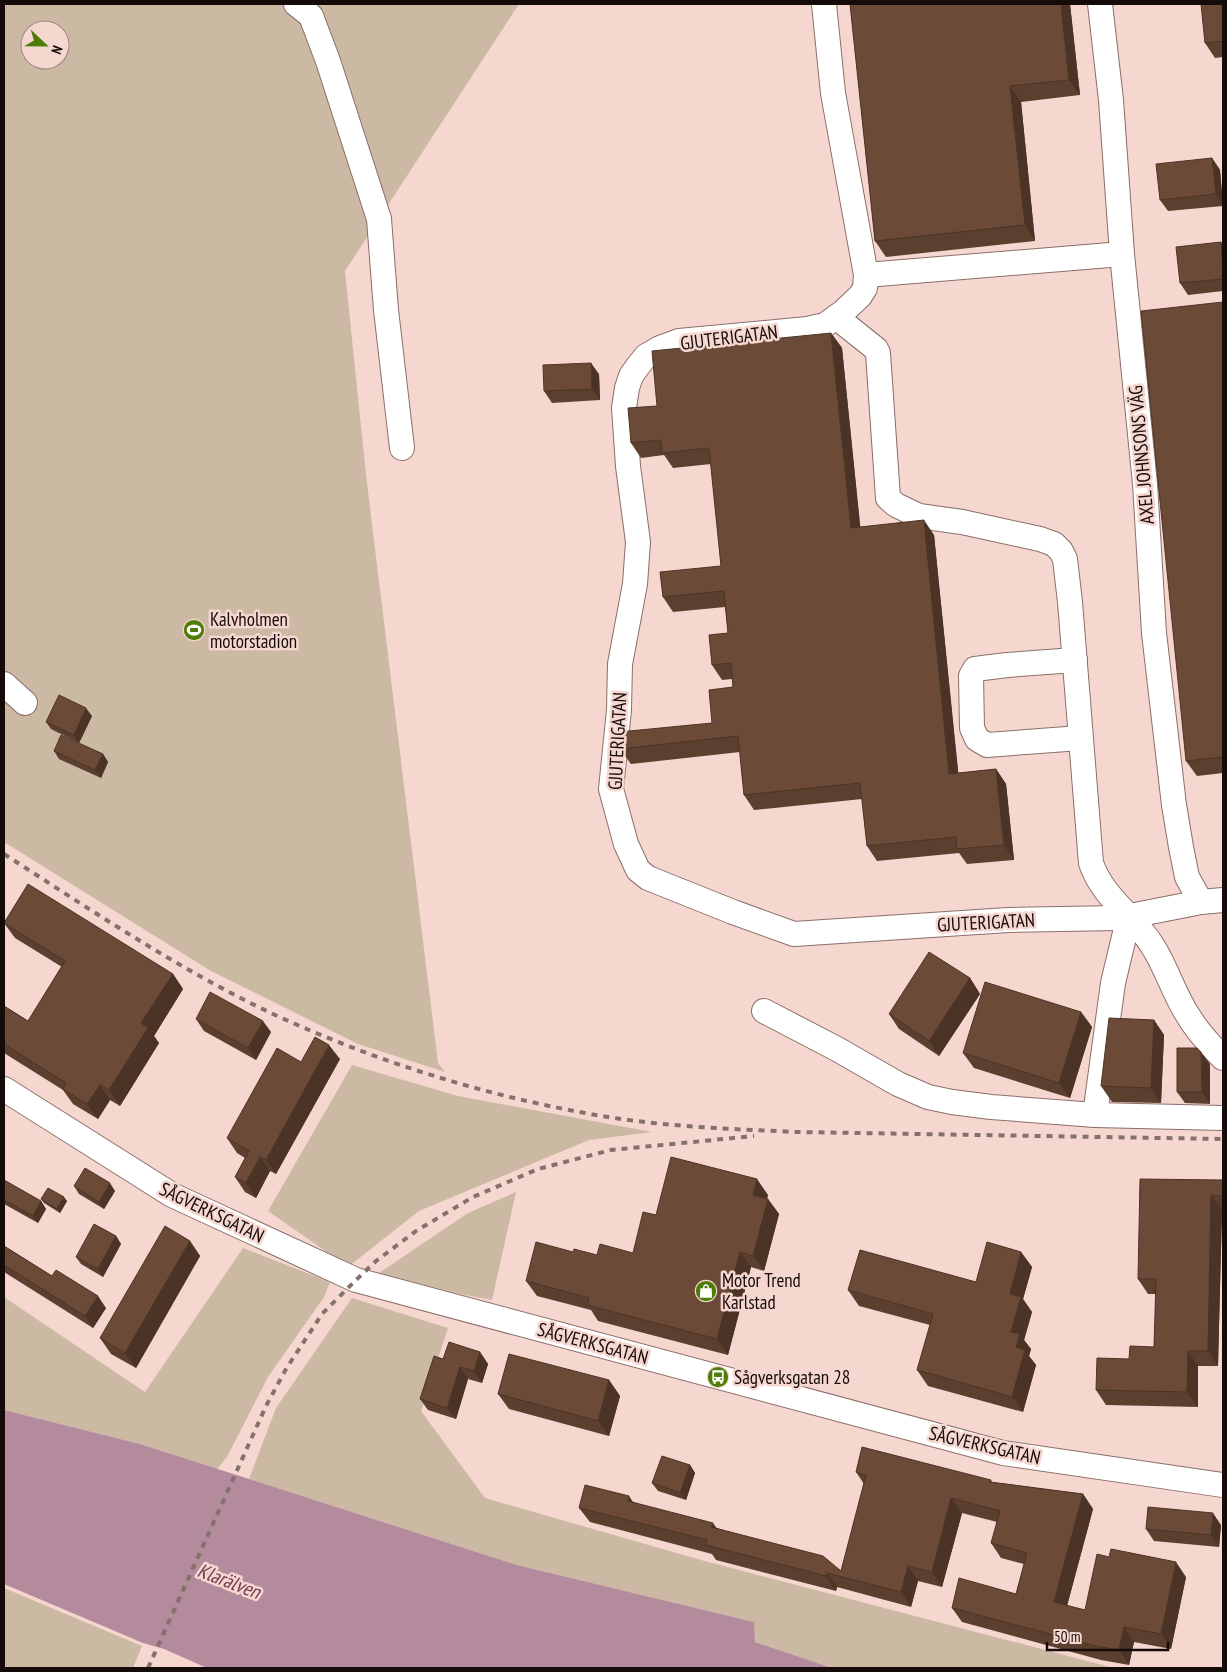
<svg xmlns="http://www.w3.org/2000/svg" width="1227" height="1672" font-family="'PT Sans Narrow',sans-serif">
<rect width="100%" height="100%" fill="#f6d7d0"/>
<g fill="#ccb9a4" fill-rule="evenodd">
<path d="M4,4h515l-174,267 21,204 72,588 7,9 -87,-28 -147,-73 -207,-129zM30,30h30v30h-30z"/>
<path d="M352,1065l106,31 194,36 -63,8 -170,71 -71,56 -80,-56z"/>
<path d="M516,1192l-24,108 -32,-6 -81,-21 89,-60z"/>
<path d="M243,1248l87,34 -6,15 -56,80 -41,80 -10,12 -77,-25 -136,-34v-113l141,95z"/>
<path d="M352,1298l96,30 -27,83 64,87 216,62 413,108h-282l-77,-26 -1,-20 -237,-57 -268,-86 27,-71z"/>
<path d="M4,1588l138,58 -9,22h-129z"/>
</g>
<path fill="#b38b9c" d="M4,1410l136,34 377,121 237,57 1,20 77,26h-625l-43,-19 -21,-6 -139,-59z"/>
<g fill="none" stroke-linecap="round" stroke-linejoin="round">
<g stroke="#8a6f69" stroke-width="26">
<g id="minor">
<path d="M296,4l15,12 17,45 51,158 7,91 16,138"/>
<path d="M824,4l9,89 33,182 -1,13 -5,8 -17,16 -18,13 -18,4 -128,12 -19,7 -14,8 -8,10 -7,10 -4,12 -3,20 4,58 10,76 -3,42 -15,80 -1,46 -8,79 15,55 12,26 10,8 85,34 61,22 214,-14 112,-2 81,-16 22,-2"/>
<path d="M1100,4l11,96 11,154 23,230 9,149 20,172 7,42 6,30 14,25"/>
<path d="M866,275l256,-21"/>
<path d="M836,317l40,32 2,4 10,145 8,7 23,11 43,6 78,17 14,5 7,7 4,8 5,43 21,261c12,35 42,52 61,82 15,23 22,50 37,72 9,15 22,29 34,41"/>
<path d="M1075,660l-68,5 -32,4 -4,7 1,52 5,11 10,6 93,-7"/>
<path d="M4,684l21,19"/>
<path d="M764,1011l73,38 61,35 30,13 24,5 39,5 104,8 128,3"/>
<path d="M4,1089l168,106 184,85 647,173 220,32"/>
<path d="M1095,1115l18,-132 16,-67"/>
</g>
</g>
<use href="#minor" stroke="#fff" stroke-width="24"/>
<g stroke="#85716c" stroke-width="4" stroke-dasharray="6 6" stroke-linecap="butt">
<path d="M4,854c87,56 174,115 269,160 106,49 219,84 335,103 62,10 125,12 188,15l427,7"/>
<path d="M148,1668l118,-262 20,-37 36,-55 34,-34 20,-19 40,-30 57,-34 65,-28 73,-19 143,-14"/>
</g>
</g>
<g fill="#5c402f">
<path d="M850,4h220l10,91 -59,7 14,139 -149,16 -11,-16z"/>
<path d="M1223,4v53l-8,1 -10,-15z"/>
<path d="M1212,158l8,12 3,36 -55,5 -8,-11z"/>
<path d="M1221,242l2,4v45l-35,4 -8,-12z"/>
<path d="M1223,302v471l-26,3 -11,-15z"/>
<path d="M831,333l11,15 18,179 74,8 24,238 38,-4 10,15 8,76 -47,4 -8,-11 -82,8 -10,-15 -5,-47 -108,11 -10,-15 -4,-43 -109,12 -11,-15 92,-26 21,-36 -1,-8 -10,1 -10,-15 16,-32 -3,-26 -52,5 -10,-15 58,-31 -10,-102 -38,4 -9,-13 -23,3 -10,-15 26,-37z"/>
<path d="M599,374l1,26 -48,3 -8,-12z"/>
<path d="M92,716l-13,27 -28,-14 -5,-7z"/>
<path d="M54,751l49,3 5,8 -7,16 -42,-19z"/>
<path d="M4,923l169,51 10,15 -29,47 5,7 -39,63 -10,-6 -12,19 -25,-15 -10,-14 -59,-37v-47l24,15 34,-54 -47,-29z"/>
<path d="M970,978l10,16 -41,62 -40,-27 -10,-15z"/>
<path d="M1081,1012l11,15 -22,71 -96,-30 -11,-15z"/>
<path d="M196,1019l75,13 -15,28 -52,-29z"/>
<path d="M1154,1020l10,15 -3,68 -49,-1 -11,-16z"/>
<path d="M340,1059l-64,115 -6,-3 -14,27 -11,-6 -10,-15 10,-19 -8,-5 -10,-15 74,-76z"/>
<path d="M1210,1064v40l-25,-1 -8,-11z"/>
<path d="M4,1180l37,21 5,8 -8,14 -34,-19z"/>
<path d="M1223,1180v30h-1l-4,156h-20v41l-92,-2 -10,-15 33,-31 25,-12 2,-53h-8l-10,-15z"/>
<path d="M74,1186l41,5 -11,18 -25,-15z"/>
<path d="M768,1195l-1,3 12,16 -15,57 -13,-4 -23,88 -130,-34 -7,-11 -54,-14 -11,-15 47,-29 24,3 36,-2 23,-38z"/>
<path d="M41,1199l26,2 -7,12 -16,-10z"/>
<path d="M116,1236l5,8 -18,33 -22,-13 -5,-7z"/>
<path d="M190,1241l10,15 -64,112 -25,-14 -11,-16z"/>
<path d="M4,1246l48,30 54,32 -13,20 -89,-56z"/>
<path d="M1021,1252l11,15 -9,32 9,13 -8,28 7,9 -2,7 7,9 -13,47 -95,-26 -11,-16 13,-45 -71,-19 -11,-16 128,-8z"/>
<path d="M480,1352l8,12 -6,19 -14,-4 -12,40 -28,-9 -8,-11 23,-40z"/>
<path d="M609,1380l11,16 -11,40 -100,-27 -11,-15z"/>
<path d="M690,1465l5,8 -9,27 -28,-9 -6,-8z"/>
<path d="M856,1472l135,8 1,2 91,12 10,15 -26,97 18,4 101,-33 -15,72 -37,-7 -5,23 -28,-5 -139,-38 -10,-14 64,-14 8,-30 -23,-6 -10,-15 6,-21 -35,-9 -20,74 -24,-6 -7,26 -74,-20 -1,4 -120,-31 -4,-6 -122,-32 -11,-14 54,-6 84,26 124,43 23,-87z"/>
<path d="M1221,1525l-2,22 -65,-6 -8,-12z"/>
</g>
<g fill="#4b3426">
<path d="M1061,4h9l10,91 -11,-15z"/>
<path d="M1010,86l11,16 14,139 -10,-16z"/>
<path d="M1212,158l8,12 3,35 -7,-11z"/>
<path d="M1221,242l2,4v24z"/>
<path d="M831,333l11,15 20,195 -11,-15z"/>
<path d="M591,363l8,11 1,26 -8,-11z"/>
<path d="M924,520l10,15 26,254 -11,-15z"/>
<path d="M86,708l6,8 -13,27 -5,-8z"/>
<path d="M103,754l5,8 -7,16 -6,-8z"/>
<path d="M996,769l10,15 8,76 -10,-15z"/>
<path d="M173,974l10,15 -29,47 5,7 -39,63 -11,-16 32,-67z"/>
<path d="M970,978l10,16 -41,62 -10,-15z"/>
<path d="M1081,1012l11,15 -22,71 -11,-15z"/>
<path d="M1154,1020l10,15 -3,68 -10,-15z"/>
<path d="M263,1021l8,11 -15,28 -8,-12z"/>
<path d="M329,1045l11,14 -64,115 -10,-14z"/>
<path d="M1201,1052l9,12v40l-8,-12z"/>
<path d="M100,1085l10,15 -12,19 -11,-15z"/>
<path d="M260,1157l10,14 -14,27 -10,-15z"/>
<path d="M757,1179l11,16 -4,15 -11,-15z"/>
<path d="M110,1183l5,8 -11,18 -5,-7z"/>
<path d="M1211,1195l11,15 -4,156 -10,-15z"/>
<path d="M64,1197l3,4 -7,12 -3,-4z"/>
<path d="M768,1199l11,15 -15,57 -11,-15z"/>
<path d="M41,1201l5,8 -8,14 -5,-7z"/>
<path d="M116,1236l5,8 -18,33 -5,-8z"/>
<path d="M190,1241l10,15 -64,112 -11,-15z"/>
<path d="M740,1252l11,15 -23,88 -11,-16z"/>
<path d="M1021,1252l11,15 -9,32 9,13 -8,28 7,9 -2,7 7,9 -13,47 -11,-15 4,-50 -5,-15 -1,-38z"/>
<path d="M98,1296l8,12 -13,20 -8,-12z"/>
<path d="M1188,1351l10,15v41l-11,-15z"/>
<path d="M480,1352l8,12 -6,19 -8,-12z"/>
<path d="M460,1367l8,12 -12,40 -9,-11z"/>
<path d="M609,1380l11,16 -11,40 -11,-15z"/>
<path d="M690,1465l5,8 -9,27 -6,-7z"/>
<path d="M1083,1494l10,15 -29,108 -10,-15z"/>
<path d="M629,1496l10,15 -11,-10z"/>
<path d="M951,1498l11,15 -20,74 -10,-15z"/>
<path d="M1213,1513l8,12 -2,22 -8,-12z"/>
<path d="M713,1523l10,14 -12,-10z"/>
<path d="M1176,1562l10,15 -15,72 -10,-15z"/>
<path d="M908,1566l10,15 -7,26 -10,-15z"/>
<path d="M827,1573l10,14 -1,4 -10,-15z"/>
<path d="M1124,1627l10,15 -5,23 -10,-15z"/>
</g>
<g fill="#6b4a37" stroke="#4b3426">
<path d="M850,4h211l8,76 -59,6 15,139 -150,16z"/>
<path d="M1201,4h22v37l-18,2z"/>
<path d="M1212,158l4,36 -56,6 -4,-36z"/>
<path d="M1221,242l2,28v9l-43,4 -4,-36z"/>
<path d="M1223,302v455l-37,4 -45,-450z"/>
<path d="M831,333l20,195 73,-8 25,254 47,-5 8,76 -47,4 -1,-12 -89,9 -7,-63 -116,12 -6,-59 -118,13 -1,-17 93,-9 -3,-33 24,-3 -2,-24 -19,2 -3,-30 19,-2 -4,-42 -61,6 -3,-25 61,-6 -12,-118 -47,5 -1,-13 -30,3 -3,-35 29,-2 -5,-55z"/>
<path d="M591,363l1,26 -48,2 -1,-26z"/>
<path d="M59,695l27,13 -12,27 -28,-13z"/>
<path d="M61,735l42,19 -8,16 -41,-19z"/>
<path d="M28,884l145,90 -32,49 7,5 -39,62 -9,-5 -13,19 -24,-15 3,-6 -62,-39v-38l24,15 37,-60 -61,-38z"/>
<path d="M929,952l41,26 -41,63 -40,-27z"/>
<path d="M985,982l96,30 -22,71 -96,-30z"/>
<path d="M210,992l53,29 -15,27 -52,-29z"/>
<path d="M1109,1018l45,2 -3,68 -50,-2z"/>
<path d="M315,1037l14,8 -63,115 -6,-3 -14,26 -11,-6 14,-26 -22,-13 50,-90 24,14z"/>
<path d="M1177,1048h20l4,4 1,40h-25z"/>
<path d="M671,1157l86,22 -4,16 15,4 -15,57 -13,-4 -23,87 -130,-34 2,-7 -63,-17 10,-39 37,10 1,-3 23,6 3,-11 33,9 10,-41 13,3z"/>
<path d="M85,1168l25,15 -11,19 -25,-16z"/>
<path d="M1140,1179l83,1v16l-12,-1 -3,156h-20l-1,41 -91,-2 1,-32 32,1 1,-13 24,1 2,-68h-18z"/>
<path d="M4,1180l37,21 -8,15 -29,-16z"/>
<path d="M48,1188l16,9 -7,12 -16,-10z"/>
<path d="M94,1224l22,12 -18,33 -22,-12z"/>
<path d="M165,1226l25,15 -65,112 -25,-15z"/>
<path d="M987,1242l34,10 -11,42 11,3 -10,35 9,2 -4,13 9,3 -13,47 -95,-27 16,-56 -85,-24 12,-40 116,32z"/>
<path d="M4,1246l48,30 4,-6 42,26 -13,20 -81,-51z"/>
<path d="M449,1342l31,10 -6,19 -14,-4 -13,41 -27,-9 14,-43 9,3z"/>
<path d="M509,1354l100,26 -11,41 -100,-27z"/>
<path d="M862,1447l129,33 -1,2 93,12 -29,108 31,8 12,-56 12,3 2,-8 65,13 -15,72 -37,-7 -5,23 -28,-5 -139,-37 7,-30 57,16 11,-41 -36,-10 9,-32 -49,-13 -19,74 -24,-6 -7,26 -74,-19 -1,3 -120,-31 1,-5 -128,-32 6,-23 44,11 -1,5 85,22 -2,4 112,29 18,15 25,-96 -10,-3z"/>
<path d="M662,1456l28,9 -10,28 -28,-10z"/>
<path d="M1148,1507l65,6 -2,22 -65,-6z"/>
</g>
<defs>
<g id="stadium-disc" transform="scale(1.125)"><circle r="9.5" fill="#4e7d07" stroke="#f6d7d0"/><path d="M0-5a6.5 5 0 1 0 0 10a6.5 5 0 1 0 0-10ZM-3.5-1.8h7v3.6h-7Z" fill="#fff"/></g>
<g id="shop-disc" transform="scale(1.125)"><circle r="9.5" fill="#4e7d07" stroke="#f6d7d0"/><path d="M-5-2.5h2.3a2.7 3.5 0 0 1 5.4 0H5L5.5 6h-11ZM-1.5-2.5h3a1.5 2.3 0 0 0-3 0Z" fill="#fff"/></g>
<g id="bus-disc" transform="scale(1.125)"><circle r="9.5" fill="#4e7d07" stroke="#f6d7d0"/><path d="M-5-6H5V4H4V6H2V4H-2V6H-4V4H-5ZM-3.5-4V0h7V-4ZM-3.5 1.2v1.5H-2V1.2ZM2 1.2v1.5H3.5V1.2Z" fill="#fff"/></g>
</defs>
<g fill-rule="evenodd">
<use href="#stadium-disc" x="194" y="630"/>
<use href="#shop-disc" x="706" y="1291"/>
<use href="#bus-disc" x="718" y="1377"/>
</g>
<g text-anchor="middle" stroke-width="5" stroke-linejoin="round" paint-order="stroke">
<g font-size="19" fill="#150b09" stroke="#f6d7d0">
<text transform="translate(729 337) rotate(-7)" y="7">GJUTERIGATAN</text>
<text transform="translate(1141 455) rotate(-95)" y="7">AXEL JOHNSONS VÄG</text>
<text transform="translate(617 741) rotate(-87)" y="7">GJUTERIGATAN</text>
<text transform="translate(986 922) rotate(-3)" y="7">GJUTERIGATAN</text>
<text transform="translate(212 1212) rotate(26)" y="7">SÅGVERKSGATAN</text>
<text transform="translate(593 1343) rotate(15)" y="7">SÅGVERKSGATAN</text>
<text transform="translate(985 1445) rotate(13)" y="7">SÅGVERKSGATAN</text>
</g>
<g font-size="19" fill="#150b09" stroke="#f6d7d0" text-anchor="start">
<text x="210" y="626">Kalvholmen<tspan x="210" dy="22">motorstadion</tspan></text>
<text x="722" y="1287">Motor Trend<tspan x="722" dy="22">Karlstad</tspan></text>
<text x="734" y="1384">Sågverksgatan 28</text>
</g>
<g font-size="20" font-style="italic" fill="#713a54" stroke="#f6d7d0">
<text transform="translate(229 1581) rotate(21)" y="7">Klarälven</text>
</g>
</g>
<rect width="1227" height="1672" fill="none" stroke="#150b09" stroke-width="10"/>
<g transform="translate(45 45) rotate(112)"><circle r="24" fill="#f6d7d0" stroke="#9c8580"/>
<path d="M0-4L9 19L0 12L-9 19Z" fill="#4e7d07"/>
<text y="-8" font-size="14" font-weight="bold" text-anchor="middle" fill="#150b09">N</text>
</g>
<path d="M1047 1642v8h121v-8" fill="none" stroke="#150b09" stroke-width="2.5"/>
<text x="1054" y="1642" font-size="15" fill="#150b09" stroke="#f6d7d0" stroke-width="4" paint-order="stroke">50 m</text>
</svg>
